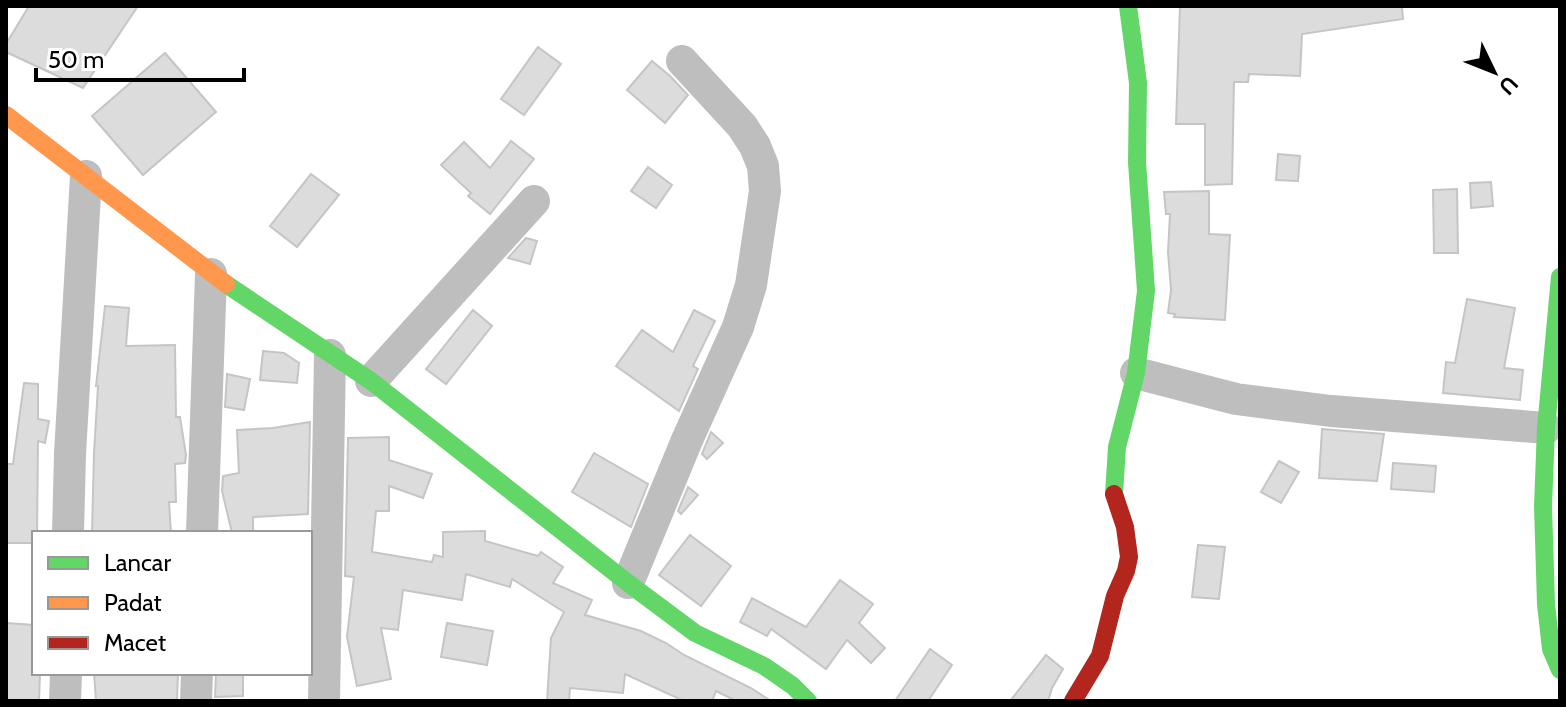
<svg xmlns="http://www.w3.org/2000/svg" width="1566" height="707" font-family="Cabin,sans-serif">
<rect width="100%" height="100%" fill="#fff"/>
<g fill="#dcdcdc" stroke="#c5c5c5" stroke-width="2">
<path d="M29,6h109l-55,82 -77,-36v-8z"/>
<path d="M1180,6h222l1,13 -101,15 -2,42 -51,-2 -1,8h-14l-2,102 -27,1v-61h-29z"/>
<path d="M538,47l23,17 -37,51 -23,-16z"/>
<path d="M165,53l51,59 -73,63 -51,-59z"/>
<path d="M652,61l18,15 18,19 -23,28 -38,-33z"/>
<path d="M511,141l23,18 -44,55 -22,-18 3,-3 -30,-28 23,-23 26,26z"/>
<path d="M1278,154l22,2 -2,25 -22,-1z"/>
<path d="M648,167l24,18 -16,23 -25,-17z"/>
<path d="M311,174l28,21 -42,52 -27,-21z"/>
<path d="M1491,182l2,24 -22,2 -1,-25z"/>
<path d="M1457,189l1,64h-24l-1,-63z"/>
<path d="M1209,191v43l21,1 -5,85 -51,-3 1,-3 -7,-1 3,-23 -3,-38 2,-38h-4l-2,-22z"/>
<path d="M526,238l11,3 -7,23 -22,-6z"/>
<path d="M1467,299l48,9 -11,60 19,2 -3,30 -77,-7 3,-31 9,1z"/>
<path d="M105,306l24,2 -3,38 49,-1 1,72h4l6,38 -1,8 -10,1 1,38h-7l2,31h-79l2,-80 4,-67h-2z"/>
<path d="M473,310l19,16 -46,58 -20,-15z"/>
<path d="M694,310l21,11 -22,45 5,3 -19,42 -63,-45 26,-36 31,22z"/>
<path d="M263,351l21,2 15,10 -2,20 -37,-3z"/>
<path d="M227,374l23,5 -6,31 -19,-3z"/>
<path d="M24,383l14,1v35l11,2 -4,22 -7,-2 -1,92h-3v10h-28v-79h7z"/>
<path d="M310,422l-2,92 -55,3v16h-21l-10,-42 1,-15 16,-3 -2,-43 36,-2z"/>
<path d="M1322,429l62,5 -7,47 -58,-3z"/>
<path d="M711,432l12,11 -16,16 -5,-5z"/>
<path d="M389,437v23l43,14 -9,24 -34,-12v25h-13l-4,41 60,10 2,-7 9,2v-25l42,-1v10l53,15 3,-4 22,15 -10,16 39,17 -7,15 56,16 25,12 18,12 67,33 20,13h-35l-20,-10 -4,10h-28l-59,-27 -2,19 -53,-5 -1,13h-22l4,-63 13,-26 -52,-33 -2,8 -44,-13 -4,26 -59,-10 -5,40 -17,-2 10,51 -34,7 -10,-49 7,-60 -9,-1 3,-138z"/>
<path d="M594,453l54,31 -17,43 -59,-35z"/>
<path d="M1279,461l20,11 -18,31 -20,-11z"/>
<path d="M1393,463l43,3 -2,26 -43,-3z"/>
<path d="M688,487l10,8 -17,19 -3,-3z"/>
<path d="M690,535l41,31 -30,40 -42,-31z"/>
<path d="M1198,545l27,2 -6,52 -27,-2z"/>
<path d="M840,580l33,24 -14,19 26,25 -14,15 -24,-23 -21,29 -55,-40 -4,7 -27,-14 12,-24 54,29z"/>
<path d="M6,623l28,2v48h6l-1,28h-33z"/>
<path d="M447,623l46,8 -6,34 -46,-8z"/>
<path d="M930,649l22,16 -24,36h-33z"/>
<path d="M1046,655l17,14 -11,19 -4,13h-38z"/>
<path d="M94,673h84l-1,28h-81z"/>
<path d="M216,673h27v23l-28,1z"/>
</g>
<g fill="none" stroke-linecap="round" stroke-linejoin="round">
<g stroke="#bebebe" stroke-width="32">
<path d="M1136,373l100,26 95,12 215,17"/>
<path d="M371,381l163,-180"/>
<path d="M68,533l2,-79 16,-278"/>
<path d="M202,533l9,-259"/>
<path d="M628,583l59,-143 51,-113 13,-42 14,-94 -2,-25 -8,-20 -13,-20 -60,-65"/>
<path d="M65,701l1,-28"/>
<path d="M196,701l1,-28"/>
<path d="M324,701l6,-346"/>
</g>
<g stroke="#63d668" stroke-width="18">
<path d="M1560,277l-14,151 -3,78 3,98 5,45 9,21"/>
<path d="M226,284l145,97 257,202 67,50 69,33 29,20 15,15"/>
<path d="M1114,494l3,-47 19,-74 10,-82 -9,-129 1,-79 -10,-77"/>
</g>
<path stroke="#ff974d" stroke-width="18" d="M6,115l220,169"/>
<path stroke="#b3261e" stroke-width="18" d="M1073,701l27,-45 15,-60 11,-25 3,-14 -4,-30 -11,-33"/>
</g>
<rect width="1566" height="707" fill="none" stroke="#000000" stroke-width="16"/>
<rect x="32" y="531" width="280" height="144" fill="#ffffff" stroke="#999999" stroke-width="2"/>
<rect x="48" y="557" width="40" height="12" fill="#63d668" stroke="#999999" stroke-width="2"/>
<text x="104" y="571" font-size="24" fill="#000000">Lancar</text>
<rect x="48" y="597" width="40" height="12" fill="#ff974d" stroke="#999999" stroke-width="2"/>
<text x="104" y="611" font-size="24" fill="#000000">Padat</text>
<rect x="48" y="637" width="40" height="12" fill="#b3261e" stroke="#999999" stroke-width="2"/>
<text x="104" y="651" font-size="24" fill="#000000">Macet</text>
<g transform="translate(1494 72) rotate(133)" stroke="#ffffff" stroke-width="6" paint-order="stroke">
<path d="M0-6L14 30L0 20L-14 30Z" fill="#000000"/>
<text y="-12" font-size="22" font-weight="bold" text-anchor="middle" fill="#000000">U</text>
</g>
<path d="M36 68v12h208v-12" fill="none" stroke="#000000" stroke-width="4"/>
<text x="48" y="68" font-size="24" fill="#000000" stroke="#ffffff" stroke-width="6" paint-order="stroke">50 m</text>
</svg>
